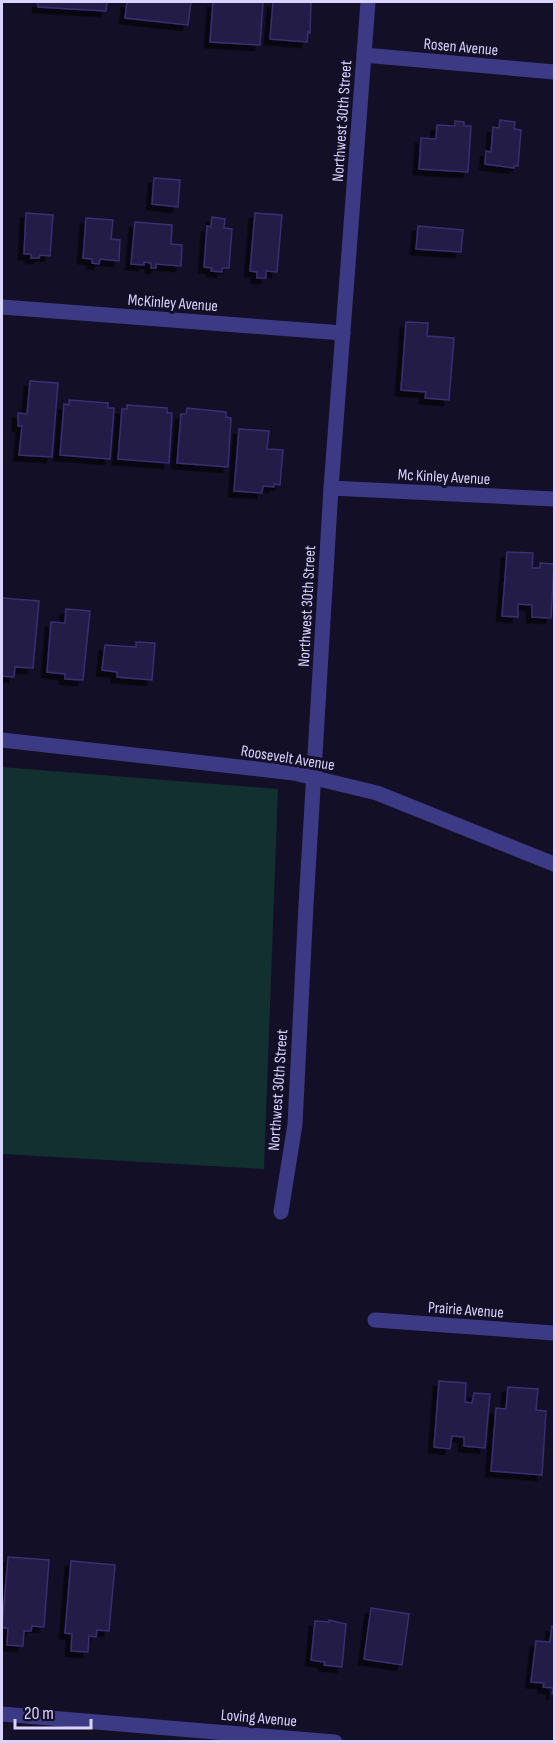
<svg xmlns="http://www.w3.org/2000/svg" width="556" height="1743" font-family="'Sofia Sans Condensed',sans-serif">
<defs>
<filter id="shadow"><feDropShadow dx="-5.5" dy="5.5" stdDeviation="0" flood-color="#0009"/></filter>
</defs>
<rect width="100%" height="100%" fill="#130f26"/>
<path fill="#12302f" d="M2,767l276,22 -14,380 -262,-15z"/>
<g fill="#241b47" stroke="#3b2d73" stroke-width="1.5" filter="url(#shadow)">
<path d="M38,2h69l-1,9 -68,-4z"/>
<path d="M127,2h64l-3,23 -63,-7z"/>
<path d="M213,2h50l-3,43 -50,-3z"/>
<path d="M273,2h38l-1,31 -2,-1 -1,10 -37,-3z"/>
<path d="M500,120l15,2 -1,7 7,1 -3,36h-4v2l-29,-4 1,-13 5,1 2,-25 6,1z"/>
<path d="M455,121l9,1v4h7l-3,46 -49,-3 2,-31 15,1 1,-14 18,1z"/>
<path d="M154,178l26,2 -2,27 -26,-3z"/>
<path d="M26,213l27,2 -3,41 -10,-1 -1,3h-8v-4h-7z"/>
<path d="M255,213l27,2 -5,57 -11,-1v7h-9v-6l-7,-1z"/>
<path d="M212,217l13,2 -1,9 8,1 -3,39h-7v4l-11,-1 1,-3 -8,-1 3,-41 4,1z"/>
<path d="M86,218l27,2 -2,19 9,1 -1,21 -19,-2 -1,5 -7,-1v-4l-9,-1z"/>
<path d="M135,222l37,3 -1,19 11,1 -1,21 -25,-2v4h-5v-5l-7,-1v3l-13,-1z"/>
<path d="M418,226l45,4 -2,22 -45,-3z"/>
<path d="M406,322l22,1 -1,13 27,2 -5,62 -24,-2 1,-6 -25,-2z"/>
<path d="M30,381l28,2 -6,74 -33,-2 3,-29h-4v-13l9,1z"/>
<path d="M69,400l39,3v5h6l-4,51 -50,-4 4,-51 5,1z"/>
<path d="M127,405l40,3v5h5l-3,50 -51,-4 4,-50h5z"/>
<path d="M187,408l39,4v5l5,1 -3,49 -51,-4 4,-49h5z"/>
<path d="M239,429l30,2 -2,18 16,1 -3,35 -6,-1v3l-11,-1 -1,7 -28,-2z"/>
<path d="M507,552l26,1 -1,15h8v-5l14,1 -3,54 -19,-1v-12l-14,-1v13l-16,-1z"/>
<path d="M2,598l37,3 -6,67 -18,-1 -1,10 -12,-1z"/>
<path d="M66,609l24,2 -7,69 -18,-1v-5l-18,-2 4,-50 14,1z"/>
<path d="M136,642l19,1 -3,37 -35,-3v-5l-15,-2 3,-25 31,2z"/>
<path d="M439,1381l27,2 -1,19 7,1 2,-10 16,1 -5,54 -21,-2v-9l-12,-1 -2,13 -16,-2z"/>
<path d="M508,1387l30,2 -2,21 10,1 -4,64 -51,-4 5,-63 10,1z"/>
<path d="M8,1557l41,3 -5,67 -12,-1 -1,5h-7l-1,15 -16,-1 1,-17h-6z"/>
<path d="M71,1561l44,4 -6,66 -12,-1 -1,7 -7,-1 -1,16 -17,-1 1,-17 -7,-1z"/>
<path d="M371,1608l38,6 -7,51 -38,-6z"/>
<path d="M329,1620l17,4 -4,43 -18,-2 1,-3 -14,-2 4,-39 14,1z"/>
<path d="M552,1626l2,1v67h-2l1,-6 -10,-1 1,-4 -13,-1 5,-41 14,1z"/>
</g>
<g fill="none" stroke-linecap="round" stroke-linejoin="round">
<g stroke="#3d3a85" stroke-width="15">
<path d="M364,55l190,17"/>
<path d="M2,307l341,26"/>
<path d="M331,488l223,11"/>
<path d="M2,740l292,33 83,20 177,71"/>
<path d="M281,1212l14,-88 11,-219 25,-417 37,-486"/>
<path d="M375,1320l179,13"/>
<path d="M2,1714l333,28"/>
</g>
</g>
<g text-anchor="middle" stroke-width="6" stroke-linejoin="round" paint-order="stroke">
<g font-size="16" fill="#d9d4ff" stroke="#130f26">
<text transform="translate(461 46) rotate(5)" y="6">Rosen Avenue</text>
<text transform="translate(341 121) rotate(-86)" y="6">Northwest 30th Street</text>
<text transform="translate(173 302) rotate(4)" y="6">McKinley Avenue</text>
<text transform="translate(444 476) rotate(3)" y="6">Mc Kinley Avenue</text>
<text transform="translate(306 606) rotate(-87)" y="6">Northwest 30th Street</text>
<text transform="translate(288 757) rotate(9)" y="6">Roosevelt Avenue</text>
<text transform="translate(277 1090) rotate(-86)" y="6">Northwest 30th Street</text>
<text transform="translate(466 1309) rotate(4)" y="6">Prairie Avenue</text>
<text transform="translate(259 1717) rotate(5)" y="6">Loving Avenue</text>
</g>
</g>
<rect width="556" height="1743" fill="none" stroke="#d9d4ff" stroke-width="6"/>
<path d="M15 1719v9h76v-9" fill="none" stroke="#d9d4ff" stroke-width="3"/>
<text x="24" y="1719" font-size="18" fill="#d9d4ff" stroke="#130f26" stroke-width="4.5" paint-order="stroke">20 m</text>
</svg>
